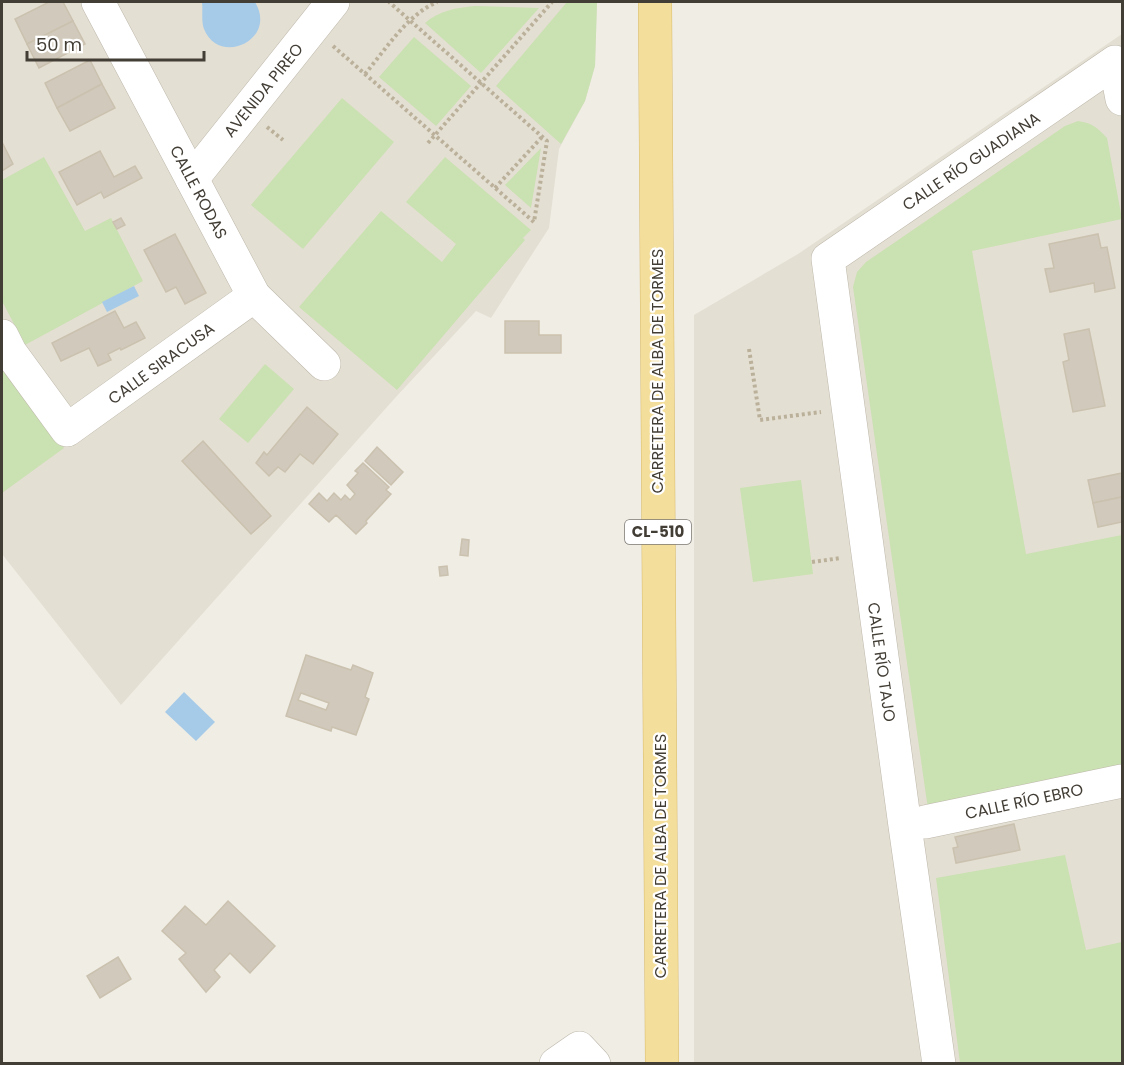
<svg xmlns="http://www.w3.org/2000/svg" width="1124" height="1065" font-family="Poppins,sans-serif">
<rect width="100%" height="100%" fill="#f0ede5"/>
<g fill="#e4dfd3">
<path d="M2,2h595l-2,64 -10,35 -26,48 -10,79 -58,90 -15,-7 -81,87 -274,307 -119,-151z"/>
<path d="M1122,34v1029h-428v-748l104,-61z"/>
</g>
<g fill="#cae1b1">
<path d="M567,2h30l-2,64 -10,35 -24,43 -65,-58z"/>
<path d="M475,6l64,2 -58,65 -56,-50c15,-13 31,-15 50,-17z"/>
<path d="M414,37l57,49 -35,40 -57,-49z"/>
<path d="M342,98l52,44 -91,107 -52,-44z"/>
<path d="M1078,121c14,2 20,7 29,17l15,81 -150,32 54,303 96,-19v231l-194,43 -75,-522 4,-15 9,-10 199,-136z"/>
<path d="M541,148l-10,60 -26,-23z"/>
<path d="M44,157l41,74 26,-13 32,63 -118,64 -23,-44v-121z"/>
<path d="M445,157l86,73 -8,8 2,2 -128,150 -98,-83 82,-96 61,51 14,-18 -50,-42z"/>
<path d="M2,364l62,84 -62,45z"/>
<path d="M265,364l29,25 -46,54 -29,-24z"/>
<path d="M801,480l12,94 -60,8 -13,-94z"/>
<path d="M1065,855l21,95 36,-8v121h-162l-24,-185z"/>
</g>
<g fill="#a6cbe8">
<path d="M202,2h53c23,38 -36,65 -51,27 -3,-8 -1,-18 -2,-27z"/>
<path d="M134,286l5,10 -32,16 -5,-10z"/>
<path d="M184,692l31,30 -19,19 -31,-29z"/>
</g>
<g fill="#d1c9bb" stroke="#cbc1af" stroke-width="1.5" fill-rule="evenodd">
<path d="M49,2h14l10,19 -46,23 -12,-25z"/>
<path d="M73,21l12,23 -46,24 -12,-24z"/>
<path d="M90,60l12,24 -45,24 -12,-25z"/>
<path d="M102,84l13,24 -45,23 -13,-23z"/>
<path d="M2,142l11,22 -11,7z"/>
<path d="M100,151l14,26 21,-11 7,12 -38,20 -3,-6 -24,13 -18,-33z"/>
<path d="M121,218l4,7 -8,4 -4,-7z"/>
<path d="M175,234l31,59 -21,11 -9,-17 -10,5 -22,-42z"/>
<path d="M1098,234l3,14 6,-1 8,41 -20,4 -1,-9 -44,9 -5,-23 9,-1 -5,-24z"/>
<path d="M115,311l9,17 12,-6 9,16 -24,12 -1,-2 -12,6 3,6 -13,6 -9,-18 -28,13 -9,-18z"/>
<path d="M505,321h34v14h22v18h-56z"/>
<path d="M1089,329l16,77 -32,6 -10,-50 6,-2 -5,-26z"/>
<path d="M307,407l31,27 -25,30 -13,-10 -15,18 -7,-5 -9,9 -13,-13 8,-11 3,3z"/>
<path d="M203,441l68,75 -20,18 -69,-73z"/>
<path d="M377,447l26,25 -12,13 -26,-24z"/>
<path d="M363,463l26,24 -3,3 5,4 -25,27 1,2 -11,11 -20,-19 -7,7 -20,-18 10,-11 8,8 7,-8 7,7 4,-5 5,5 5,-6 -8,-9 11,-12 -3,-2z"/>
<path d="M1122,473v24l-29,6 -5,-23z"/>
<path d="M1122,497v25l-24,5 -5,-24z"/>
<path d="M462,539l7,1 -1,16 -8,-1z"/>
<path d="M447,566l1,9 -8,1 -1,-9z"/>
<path d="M306,655l45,15 2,-5 20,8 -8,24 4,2 -13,36 -24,-8 -1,4 -45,-15zM301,693l28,10 -3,7 -28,-10z"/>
<path d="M1014,824l6,26 -64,13 -3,-15 5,-1 -3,-10z"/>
<path d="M228,901l47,45 -25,27 -20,-20 -16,17 6,7 -14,15 -27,-33 7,-6 -24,-22 23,-25 21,19z"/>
<path d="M118,957l13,22 -31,19 -13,-22z"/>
</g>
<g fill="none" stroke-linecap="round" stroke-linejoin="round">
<g stroke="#beb8ab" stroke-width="34">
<g id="minor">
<path d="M98,2l156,294 70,68"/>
<path d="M192,179l141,-177"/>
<path d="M2,336l8,16 57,78 187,-134"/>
<path d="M925,822l197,-41"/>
<path d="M556,1064l23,-16 15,16"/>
<path d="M939,1064l-34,-238 -77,-567 287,-197 7,37"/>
</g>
</g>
<g stroke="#d7bb6d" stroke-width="34">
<path id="major" d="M655,2l7,1062"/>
</g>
<g stroke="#bbb19b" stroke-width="4" stroke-dasharray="3 3" stroke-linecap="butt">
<path d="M333,46l201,176 13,-81 -158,-139"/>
<path d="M365,74c21,-25 42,-59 72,-72"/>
<path d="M267,127l16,13"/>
<path d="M428,143l124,-141"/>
<path d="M495,188l47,-51"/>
<path d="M749,349l11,71 61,-8"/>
<path d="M812,562l29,-4"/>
</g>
<use href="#minor" stroke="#fff" stroke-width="33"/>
<use href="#major" stroke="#f4de9b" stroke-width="33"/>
</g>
<g text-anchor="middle" stroke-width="4.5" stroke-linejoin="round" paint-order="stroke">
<rect fill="#fff" stroke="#7b7772" stroke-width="1.5" x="625" y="520" width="66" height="24" rx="4.5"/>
<g font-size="15" font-weight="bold" fill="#423d35">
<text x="658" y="537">CL-510</text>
</g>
<g font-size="16" fill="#423d35" stroke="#fff">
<text transform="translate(263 90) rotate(-51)" y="6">AVENIDA PIREO</text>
<text transform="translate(971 161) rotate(-34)" y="6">CALLE RÍO GUADIANA</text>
<text transform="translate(199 192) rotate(62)" y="6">CALLE RODAS</text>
<text transform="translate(161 363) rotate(-36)" y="6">CALLE SIRACUSA</text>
<text transform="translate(657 371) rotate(-90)" y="6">CARRETERA DE ALBA DE TORMES</text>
<text transform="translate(882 662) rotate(82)" y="6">CALLE RÍO TAJO</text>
<text transform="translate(1024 801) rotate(-12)" y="6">CALLE RÍO EBRO</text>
<text transform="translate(660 856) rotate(-90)" y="6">CARRETERA DE ALBA DE TORMES</text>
</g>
</g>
<rect width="1124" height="1065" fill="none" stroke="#423d35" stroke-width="6"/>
<path d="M27 51v9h177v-9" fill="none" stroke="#423d35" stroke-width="3"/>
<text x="36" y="51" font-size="18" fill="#423d35" stroke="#ffffff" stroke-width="4.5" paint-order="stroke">50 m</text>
</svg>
